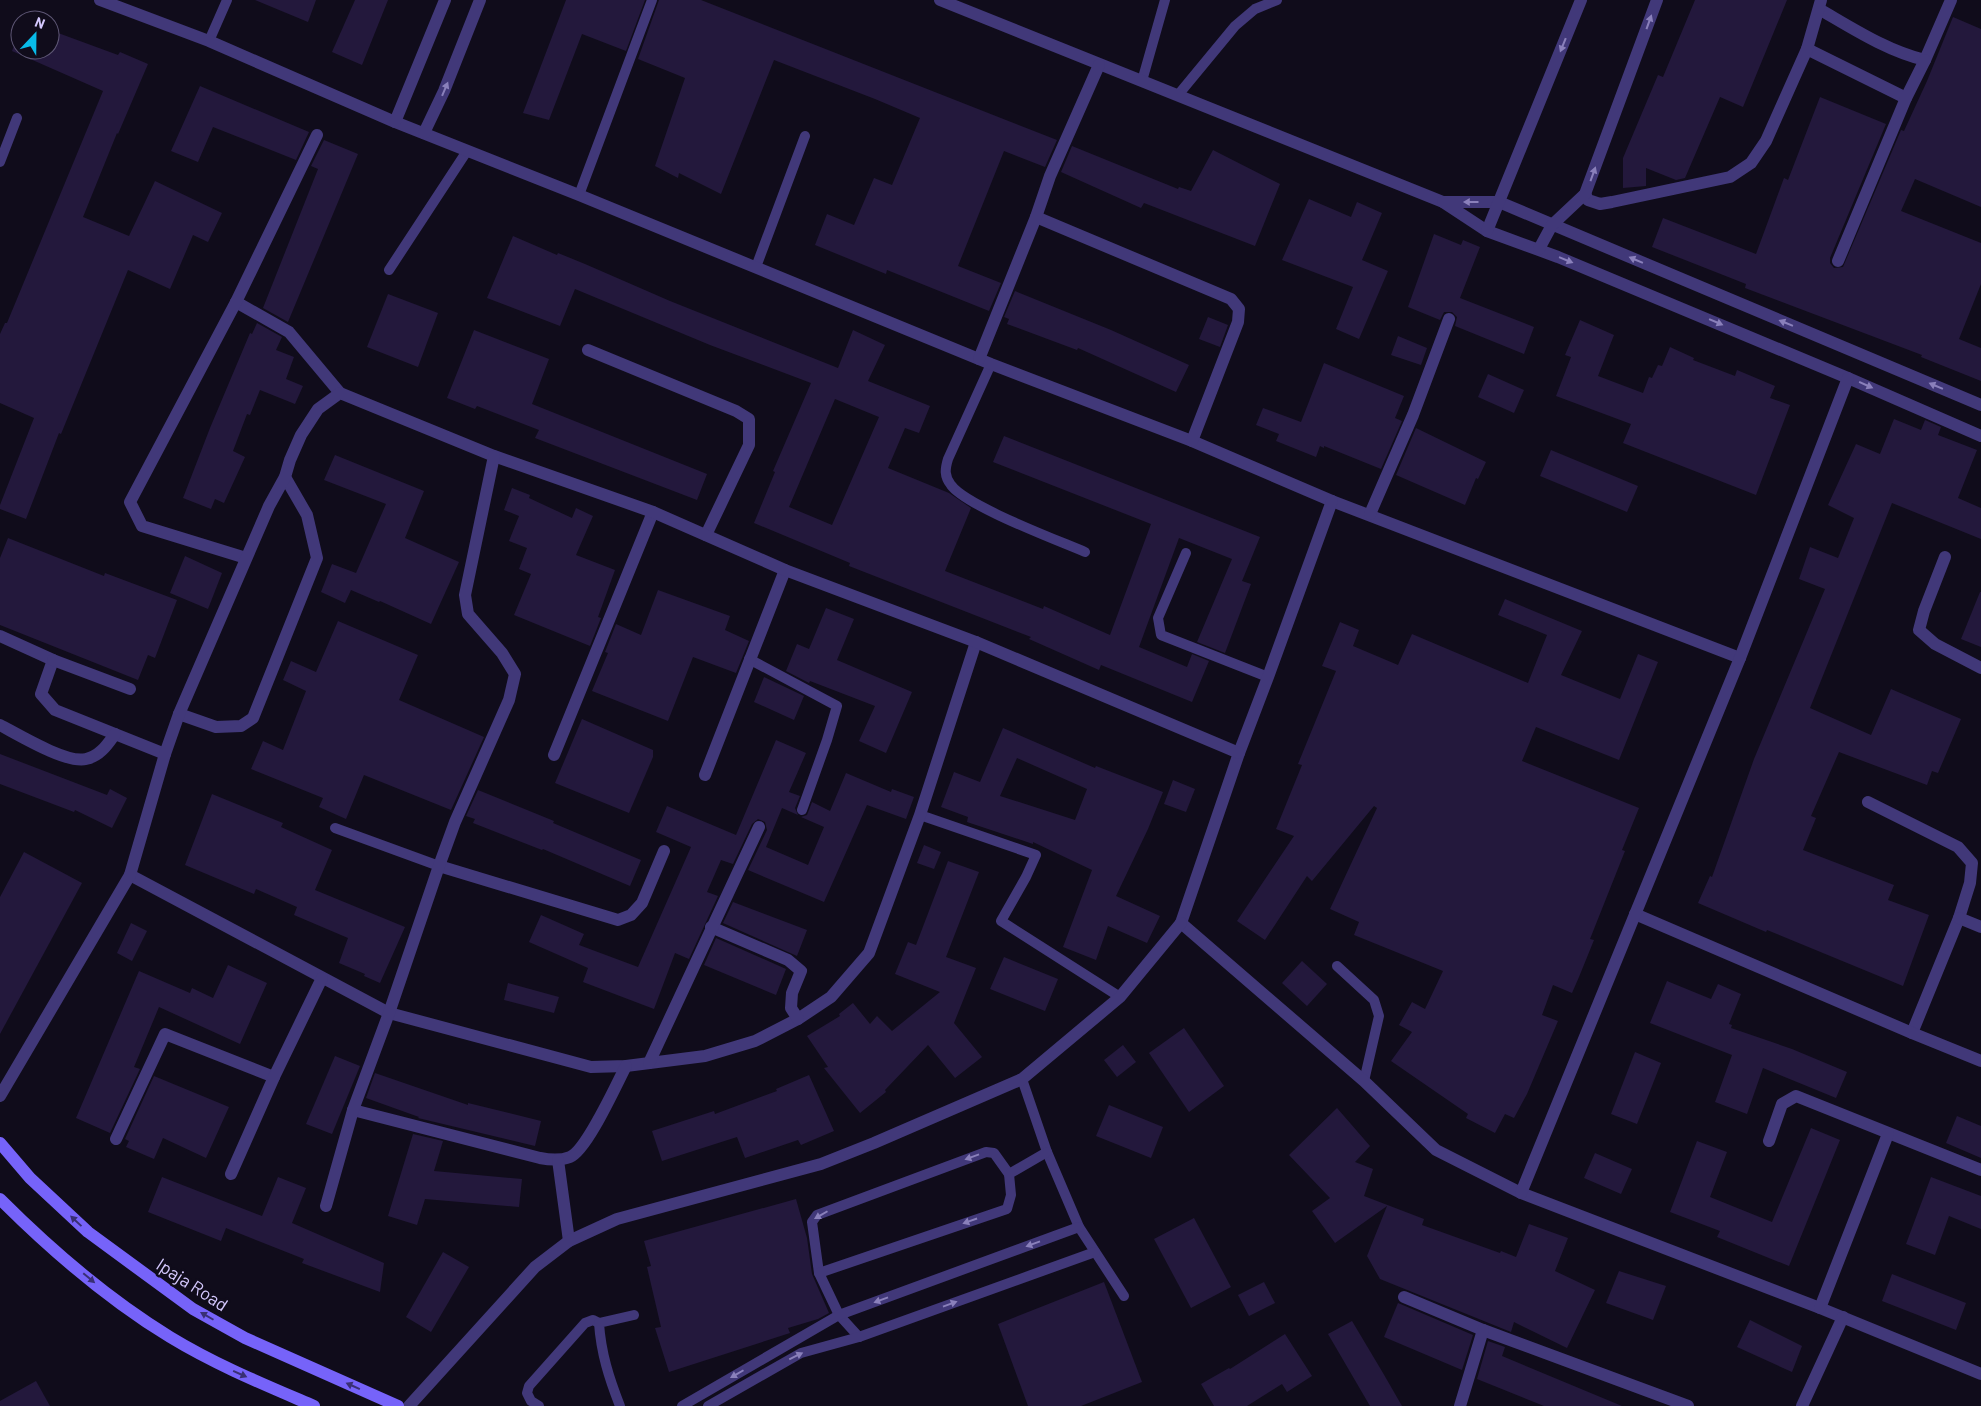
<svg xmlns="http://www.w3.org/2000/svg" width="1981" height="1406" font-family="Barlow,sans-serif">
<rect width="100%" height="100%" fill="#100c1b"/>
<g fill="#23183c" fill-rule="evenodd">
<path d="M255,0h61l-8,22z"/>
<path d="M355,0h33l-26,65 -30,-13z"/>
<path d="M566,0h79l-19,51 -44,-17 -33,86 -26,-7z"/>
<path d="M659,0h42l356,140 -12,27 -41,-16 -46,115 43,17 -12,28 -102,-41 -1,4 -71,-29 12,-31 27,11 20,-47 18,7 28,-67 -45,-19 -101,-39 -53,134 -42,-21 -1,5 -23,-12 30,-88 -47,-19z"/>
<path d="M1695,0h92l-44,107 -23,-10 -35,81 -9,2 -30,-12v18l-23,2v-30l35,-83 5,2z"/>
<path d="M1953,17l28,12v178l-66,-28 -14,32 80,32v41l-22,55 22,9v33l-60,-24 1,-2 -177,-67 1,-4 -94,-37 11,-29 93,36 28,-76 4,2 32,-83 66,27 -56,134v5l4,5 9,-1 58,-137 3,1 23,-50z"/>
<path d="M20,29v21h30v-20l68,25 2,-3 28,12 -30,70 -1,-1 -34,84 46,19 26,-55 67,32 -14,29 -15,-7 -23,54 -42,-19 -67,164 -2,-1 -33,86 -26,-10v-4l34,-87 -34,-15v-69l5,-11h2l96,-232 -91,-40z"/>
<path d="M200,86l109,46 -13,28 -83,-33 -15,35 -27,-11z"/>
<path d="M324,140l34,14 -70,168 -25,-14 55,-139 -7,-3z"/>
<path d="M1072,146l106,43 1,-2 12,4 22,-41 67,34 -25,62 -111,-43 -3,5 -80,-36z"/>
<path d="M1309,199l42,18 6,-15 25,11 -20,47 26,11 -29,68 -23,-10 17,-42 -71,-27z"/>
<path d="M1434,234l27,11 2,-5 17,7 -20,51 74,29 -10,27 -69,-28 2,-9 -5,-5h-8l-4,8 -32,-13z"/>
<path d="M513,236l44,19 1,-2 27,11 85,37 168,67 15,-38 32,15 -17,36 62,25 -11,27 -14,-5 -17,40 61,25 22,15 -26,63 98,38 1,-3 66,29 41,-111 -158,-62 11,-26 256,101 -18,44 9,3 -26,69 -28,-11 35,-83 -53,-21 -40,109 48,20 5,-13 17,7 -17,41 -91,-37 -2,5 -70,-31 2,-2 -182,-71 1,-3 -96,-40 21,-51 -2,-1 38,-88 -101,-38 -135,-56 -15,37 -73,-28zM835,399l44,18 -47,108 -43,-18z"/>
<path d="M1015,291l96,39 78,35 -13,27 -98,-44 -1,2 -70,-26 2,-5 -5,-2z"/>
<path d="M388,294l50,19 -20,54 -51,-20z"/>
<path d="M1208,317l20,8 -8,22 -21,-8z"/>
<path d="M1580,320l34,15 -16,41 45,17 6,-16 3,1 6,-13 4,1 8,-19 24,11 -1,2 42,16 2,-6 38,16 -5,12 20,7 -34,90 -133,-52 8,-19 -75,-28 15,-39 -6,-2z"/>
<path d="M257,323l25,14 -6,13 18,7 -8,22 17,7 -8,18 -35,-14 -10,25 -3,-1 -14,37 12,6 -21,46 -9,-4 -4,10 -28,-11 27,-70 40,-95 2,1z"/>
<path d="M474,330l75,29 -17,45 175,70 -10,26 -162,-62 4,-8 -62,-24 -2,3 -28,-11z"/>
<path d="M1398,336l29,12 -6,17 -30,-10z"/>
<path d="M1324,363l80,33 -9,22 7,3 -21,48 -57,-23v2l-4,-2 -4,11 -40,-16 3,-7 -23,-9 7,-17 38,14z"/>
<path d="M1488,374l36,16 -10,23 -36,-16z"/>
<path d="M1894,419l27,11 4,-10 16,7 -3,8 39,15 -19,48 23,10v31l-89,-36 -82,205 61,27 20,-46 70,30 -23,54 -6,-2 -5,14 -88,-33 -28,64 5,2 -13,32 91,35 -6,15 41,15 -26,71 -136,-56 -1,2 -68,-29 12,-27 2,1 42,-118 71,-170 -26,-10 11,-32 28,11 16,-40 -26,-13 28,-61 24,10z"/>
<path d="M1416,428l70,34 -8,17 -2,-1 -11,27 -69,-30z"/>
<path d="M1551,450l87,36 -11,26 -87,-36z"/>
<path d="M335,455l89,36 -19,47 54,24 -28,62 -51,-23 -1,1 -28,-12 -6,13 -24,-11 11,-28 24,9 30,-69 -62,-24z"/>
<path d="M512,488l18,7 -1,3 43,20 4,-10 17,8 -17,39 39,15 -17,47 3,1 -11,28 -76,-31 17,-41 -12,-5 8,-21 -18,-7 10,-25 -15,-6z"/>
<path d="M8,538l96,38 1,-3 72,27 -22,58 -7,-3 -10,25 -138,-55v-67z"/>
<path d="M185,556l37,17 -14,36 -38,-16z"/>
<path d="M658,590l72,26 -5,14 24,11 -13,32 -43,-16 -25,64 -76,-30 16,-38 -3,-1 11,-28 25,11z"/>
<path d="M1980,592h1v55l-20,-8z"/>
<path d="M1505,599l77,32 -21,44 59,24 18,-45 20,8 -39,98 -83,-33 -14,34 117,47 -17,42 3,1 -35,88 4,1 -15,37 -7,16 -19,-8 -11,30 16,6 -31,73 -13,24 -9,-4 -10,19 -29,-15 2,-4 -77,-53 21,-29 -13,-7 13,-23 13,7 18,-38 -89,-36 5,-13 -29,-13 47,-101 -3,-2 -62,75 -5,-5 -42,64 -28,-19 57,-85 -18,-7 26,-64 -4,-1 38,-93 -14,-5 18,-44 19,8 -6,16 45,19 14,-31 116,49 19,-48 -49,-20z"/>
<path d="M826,608l28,11 -17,41 75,32 -26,61 -27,-12 16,-35 -65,-25 -1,2 -23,-12 11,-27 12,5z"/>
<path d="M338,621l80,34 -19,45 85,37 -33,73 -87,-35 -18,44 -27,-12 4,-9 -72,-29 12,-28 20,9 23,-59 -23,-11 8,-19 25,11z"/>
<path d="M764,677l40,19 -10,24 -40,-18z"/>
<path d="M582,719l71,31v7l-24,56 -74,-30z"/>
<path d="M1003,728l92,40 1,-2 67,26 -15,37 -32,67 44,20 -13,27 -39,-17 -12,34 -33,-13 29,-77 -59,-28v2l-66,-22 1,-5 -27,-10 13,-35 26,10zM1017,758l70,31 -12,31 -75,-24z"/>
<path d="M776,740l30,13 -17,39 11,4 -5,12 3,7 -16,-7 -16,39 42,18 16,-38 -23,-10 6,-2 5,-13 18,9 16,-38 45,19 1,-3 22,8 -8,22 -39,-14 -43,97 -76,-32 19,-40 -2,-8 -7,-3 -6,5 -19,40 -12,-4 -14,32 11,4 -29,63 -14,-6 -21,56 -71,-27 5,-14 -59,-26 12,-27 43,19 -5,11 59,22 53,-120 -35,-15 11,-26 69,29z"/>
<path d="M0,754l107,41 3,-6 17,9 -15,30 -37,-18 -1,2 -74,-28z"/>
<path d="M1173,780l22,9 -9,23 -22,-8z"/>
<path d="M478,790l76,31 -1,2 88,37 -11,26 -87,-37 -1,1 -69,-27 2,-4 -9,-3z"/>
<path d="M212,794l71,29 -2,4 51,23 -17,40 90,37 -25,56 -16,-7 1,-2 -26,-11 9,-25 -54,-23 3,-8 -41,-18 -2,5 -69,-29z"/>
<path d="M924,845l17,7 -7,17 -17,-6z"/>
<path d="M24,852l58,31 -82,151v-137z"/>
<path d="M948,861l31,11 -33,85 30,11 -22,55 28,34 -27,21 -27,-33 -43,45 1,2 -26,21 -36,-45 4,-1 -21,-31 33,-20 -1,-2 14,-11 17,21 7,-8 15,15 48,-39 -45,-18 13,-32 8,3z"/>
<path d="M733,902l74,28 -10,26 -74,-33z"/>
<path d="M131,923l16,8 -15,30 -15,-8z"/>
<path d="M716,938l70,31 -10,26 -72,-30z"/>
<path d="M1004,957l54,22 -13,32 -55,-22z"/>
<path d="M1302,961l25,23 -20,22 -25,-23z"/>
<path d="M228,965l39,18 -27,61 -81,-37 -25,60 6,2 -30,64 -34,-15 63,-147 51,22 2,-5 21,10z"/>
<path d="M1667,981l44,18 7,-15 23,10 -12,30 3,1 -1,3 61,21 55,23 -11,26 -73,-30 -16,46 -32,-12 17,-47 -82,-32z"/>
<path d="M508,983l51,14 -5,16 -50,-13z"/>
<path d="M1184,1028l40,58 -35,26 -40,-59z"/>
<path d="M1123,1045l13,17 -19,15 -13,-17z"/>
<path d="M1635,1052l26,11 -24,61 -26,-10z"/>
<path d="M335,1056l25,10 -28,68 -26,-10z"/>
<path d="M375,1073l93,32v-2l73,18 -6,25 -117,-28 1,-1 -53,-19z"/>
<path d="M809,1075l25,56 -33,14 -3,-5 -53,18 -8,-21 -75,24 -10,-30 62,-20 1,3 62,-23 -1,-2z"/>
<path d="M154,1076l75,31 -23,51 -43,-20 -9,21 -28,-12 3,-6 -4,-2z"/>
<path d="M1109,1105l54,22 -12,31 -55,-22z"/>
<path d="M1337,1108l33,38 -15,16 18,7 -9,27 60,23 -2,6 78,28 1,-2 15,6 13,-33 39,14 -13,33 40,19 -28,58 -53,-26 -3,10 -131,-53 -13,-23 20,-50 -52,37 -23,-32 18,-13 -41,-43z"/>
<path d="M1957,1116l24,10v32l-35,-15z"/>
<path d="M1811,1128l29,12 -51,126 -72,-29 3,-6 -50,-19 27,-71 30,11 -17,45 62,25z"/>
<path d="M413,1134l30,7 -9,30 88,8 -3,28 -94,-8 -8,26 -29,-9z"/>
<path d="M1595,1153l37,16 -11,25 -37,-16z"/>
<path d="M162,1177l100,39 16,-39 28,11 -14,35 92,40 -4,29 -78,-29 2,-4 -78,-31 -5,13 -73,-29z"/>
<path d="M1931,1177l50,19v33l-32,-13 -14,39 -29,-11z"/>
<path d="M796,1199l11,39 5,36 17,39 -11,6 -30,9 2,5 -121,39 -14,-44 6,-1 -14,-60 4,-1 -7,-25z"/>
<path d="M1194,1218l37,69 -40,21 -37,-69z"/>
<path d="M443,1252l26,15 -38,65 -25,-15z"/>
<path d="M1619,1271l47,15 -13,34 -47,-17z"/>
<path d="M1892,1274l74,29 -10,27 -74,-29z"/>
<path d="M1104,1282l38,100 -61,24h-53l-30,-82z"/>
<path d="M1264,1282l11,21 -26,13 -11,-21z"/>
<path d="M1398,1303l75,32 -11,35 -78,-33z"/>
<path d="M1750,1320l52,26 -10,26 -55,-25z"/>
<path d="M1352,1321l31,52 19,33h-32l-42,-72z"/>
<path d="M1285,1334l27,42 -25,16 -5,-8 -35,22h-33l-13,-22 28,-16 1,1z"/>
<path d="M1488,1341l17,6 -3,9 120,50h-78l-67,-27z"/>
<path d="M36,1381l14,25h-50v-5z"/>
</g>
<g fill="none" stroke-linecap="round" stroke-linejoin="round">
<g stroke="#413879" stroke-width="10">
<path d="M209,41l18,-41"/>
<path d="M1142,81l23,-81"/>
<path d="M1178,95l57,-69 20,-17 22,-9"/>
<path d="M0,162l17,-44"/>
<path d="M579,195l73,-195"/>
<path d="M756,267l49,-131"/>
<path d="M389,270l78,-119"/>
<path d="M991,364l-43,95c-3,10 -4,17 3,26 15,21 106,55 134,67"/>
<path d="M1186,553l-28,65 3,17 107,42"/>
<path d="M749,659l88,47 -10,34 -25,70"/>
<path d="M920,815l116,40 -10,22 -25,44 119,76"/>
<path d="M335,828l104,38"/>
<path d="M1337,966l37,34 5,16 -15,65"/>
<path d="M1022,1079l25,73 32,75 45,69"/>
<path d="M819,1273l-7,-51 5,-7 169,-63 8,1 15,21"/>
<path d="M859,1337l-20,-22 -20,-42 188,-64 4,-14 -2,-21 38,-22"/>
<path d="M539,1406l-8,-5 -4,-8 2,-7 56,-63 8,-3 6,3"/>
<path d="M620,1406c-11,-28 -19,-53 -21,-83l35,-8"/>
<path d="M682,1406l157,-91 240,-88"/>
<path d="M708,1406l93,-53 58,-16 236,-85"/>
</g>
<g stroke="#413879" stroke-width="12">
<path d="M100,0l109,41 186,81 184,73 412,169 201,77 140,60 408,157"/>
<path d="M940,0l503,202 44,29 71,26 290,121 133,58"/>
<path d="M1819,9c33,19 68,42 106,51l26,-60"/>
<path d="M1807,49l99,49"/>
<path d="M395,122l50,-122"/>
<path d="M424,133l20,-42 36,-91"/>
<path d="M1585,194l3,6 12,4 12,-2 118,-25 21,-14 15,-22 41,-92 14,-49"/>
<path d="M1443,202h56l482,203"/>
<path d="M1036,217l195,82 8,10 -1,13 -46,119"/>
<path d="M1487,231l94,-231"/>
<path d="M1539,249l13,-24 33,-31 72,-194"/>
<path d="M1838,261l68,-163 19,-38"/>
<path d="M236,302l53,30 51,61"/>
<path d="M588,350l148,61 13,8v26l-43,90"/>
<path d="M979,359l57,-142 14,-41 49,-111"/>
<path d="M1332,501l-64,176 -29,76 -58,170 183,158 72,69 85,43 299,115 161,66"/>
<path d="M1370,514l43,-99 36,-96"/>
<path d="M1945,557l-21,54 -5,19 16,14 46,24"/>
<path d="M246,558l-104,-32 -12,-24 106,-200 81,-167"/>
<path d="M0,636l53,24 -12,34 14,16 110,44"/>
<path d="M53,660l77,29"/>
<path d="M179,714l37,13 25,-1 12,-8 64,-160 -10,-43 -22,-38"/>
<path d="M0,725c19,10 67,39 86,34 14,-3 21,-14 29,-25"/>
<path d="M554,755l99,-243"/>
<path d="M705,775l80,-205"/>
<path d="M1868,802l90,45 14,16 -2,20 -11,35 -47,115"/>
<path d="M439,866l179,54 13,-5 11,-12 22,-52"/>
<path d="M130,875l259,138 202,54 35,-1 79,-10 50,-15 43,-22 33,-22 38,-44 51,-138 56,-173"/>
<path d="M1635,914l277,119 69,28"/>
<path d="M1959,918l22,9"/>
<path d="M711,927l77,33 13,11 -9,22 -1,15 7,11"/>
<path d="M649,1063l110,-236"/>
<path d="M0,1096l130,-221 35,-121 14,-40 90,-208 16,-29 5,-17 11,-25 17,-26 22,-16 154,63 159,56 132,58 191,72 263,111"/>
<path d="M353,1110l187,48c10,2 20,3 30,-1 17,-7 46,-72 56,-91"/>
<path d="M116,1139l49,-105 109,43"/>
<path d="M1769,1141l13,-37 14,-8 185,74"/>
<path d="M558,1160l11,81"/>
<path d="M231,1174l43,-97 48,-99"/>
<path d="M1521,1193l219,-535 108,-280"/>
<path d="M326,1206l27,-96 36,-97 50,-147 16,-44 54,-122 6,-26 -13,-21 -34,-39 -3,-19 29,-139"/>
<path d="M1404,1297l79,33 205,76"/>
<path d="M1820,1308l68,-174"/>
<path d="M409,1406l126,-139 34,-26 48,-22 204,-55 53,-21 148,-64 98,-82 61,-74"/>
<path d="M1460,1406l23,-76"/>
<path d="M1802,1406l41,-89"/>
</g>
<g stroke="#7663f9" stroke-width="12">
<path d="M0,1143l30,35 58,54 105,77 52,29 153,68"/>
<path d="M0,1199c50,50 111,102 170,138 46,28 95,48 144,69"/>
</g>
</g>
<defs><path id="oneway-solid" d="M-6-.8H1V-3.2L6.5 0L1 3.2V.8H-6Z" transform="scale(1.25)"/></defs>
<g fill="#8a80bb">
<use href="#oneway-solid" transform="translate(1649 22) rotate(-70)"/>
<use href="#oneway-solid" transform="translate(1563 45) rotate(112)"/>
<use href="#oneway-solid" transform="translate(445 89) rotate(-67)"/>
<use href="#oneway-solid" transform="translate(1593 174) rotate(-70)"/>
<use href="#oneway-solid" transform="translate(1471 202) rotate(180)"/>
<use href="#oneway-solid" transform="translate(1566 260) rotate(22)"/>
<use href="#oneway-solid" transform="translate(1636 260) rotate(-157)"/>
<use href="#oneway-solid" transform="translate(1716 322) rotate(23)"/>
<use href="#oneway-solid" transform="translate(1786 323) rotate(-158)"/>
<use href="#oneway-solid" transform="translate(1866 385) rotate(24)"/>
<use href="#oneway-solid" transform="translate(1936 386) rotate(-157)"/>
<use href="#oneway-solid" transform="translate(972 1157) rotate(160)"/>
<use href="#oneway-solid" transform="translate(821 1215) rotate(150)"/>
<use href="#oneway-solid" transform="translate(970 1221) rotate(161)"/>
<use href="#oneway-solid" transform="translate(1033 1244) rotate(160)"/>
<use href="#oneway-solid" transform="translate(881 1300) rotate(160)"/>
<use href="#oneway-solid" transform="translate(950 1304) rotate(-20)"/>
<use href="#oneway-solid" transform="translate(796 1356) rotate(-26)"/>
<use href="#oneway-solid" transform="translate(737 1374) rotate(150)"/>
</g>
<g fill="#392f74">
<use href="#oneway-solid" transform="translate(76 1221) rotate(-137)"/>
<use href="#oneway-solid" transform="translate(89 1278) rotate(40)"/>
<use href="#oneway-solid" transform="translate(207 1316) rotate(-150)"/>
<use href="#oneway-solid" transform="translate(240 1374) rotate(24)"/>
<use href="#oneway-solid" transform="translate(353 1386) rotate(-156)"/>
</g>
<g text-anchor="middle" stroke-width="5" stroke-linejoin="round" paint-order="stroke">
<g font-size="18" fill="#d4c8fd" stroke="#100c1b">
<text transform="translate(192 1285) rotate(33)" y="6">Ipaja Road</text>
</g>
</g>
<g transform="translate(35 35) rotate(22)"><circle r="24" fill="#100c1b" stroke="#5e5775"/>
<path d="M0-4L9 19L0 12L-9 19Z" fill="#08bbe9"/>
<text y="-8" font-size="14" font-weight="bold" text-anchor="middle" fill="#d4c8fd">N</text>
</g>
</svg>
